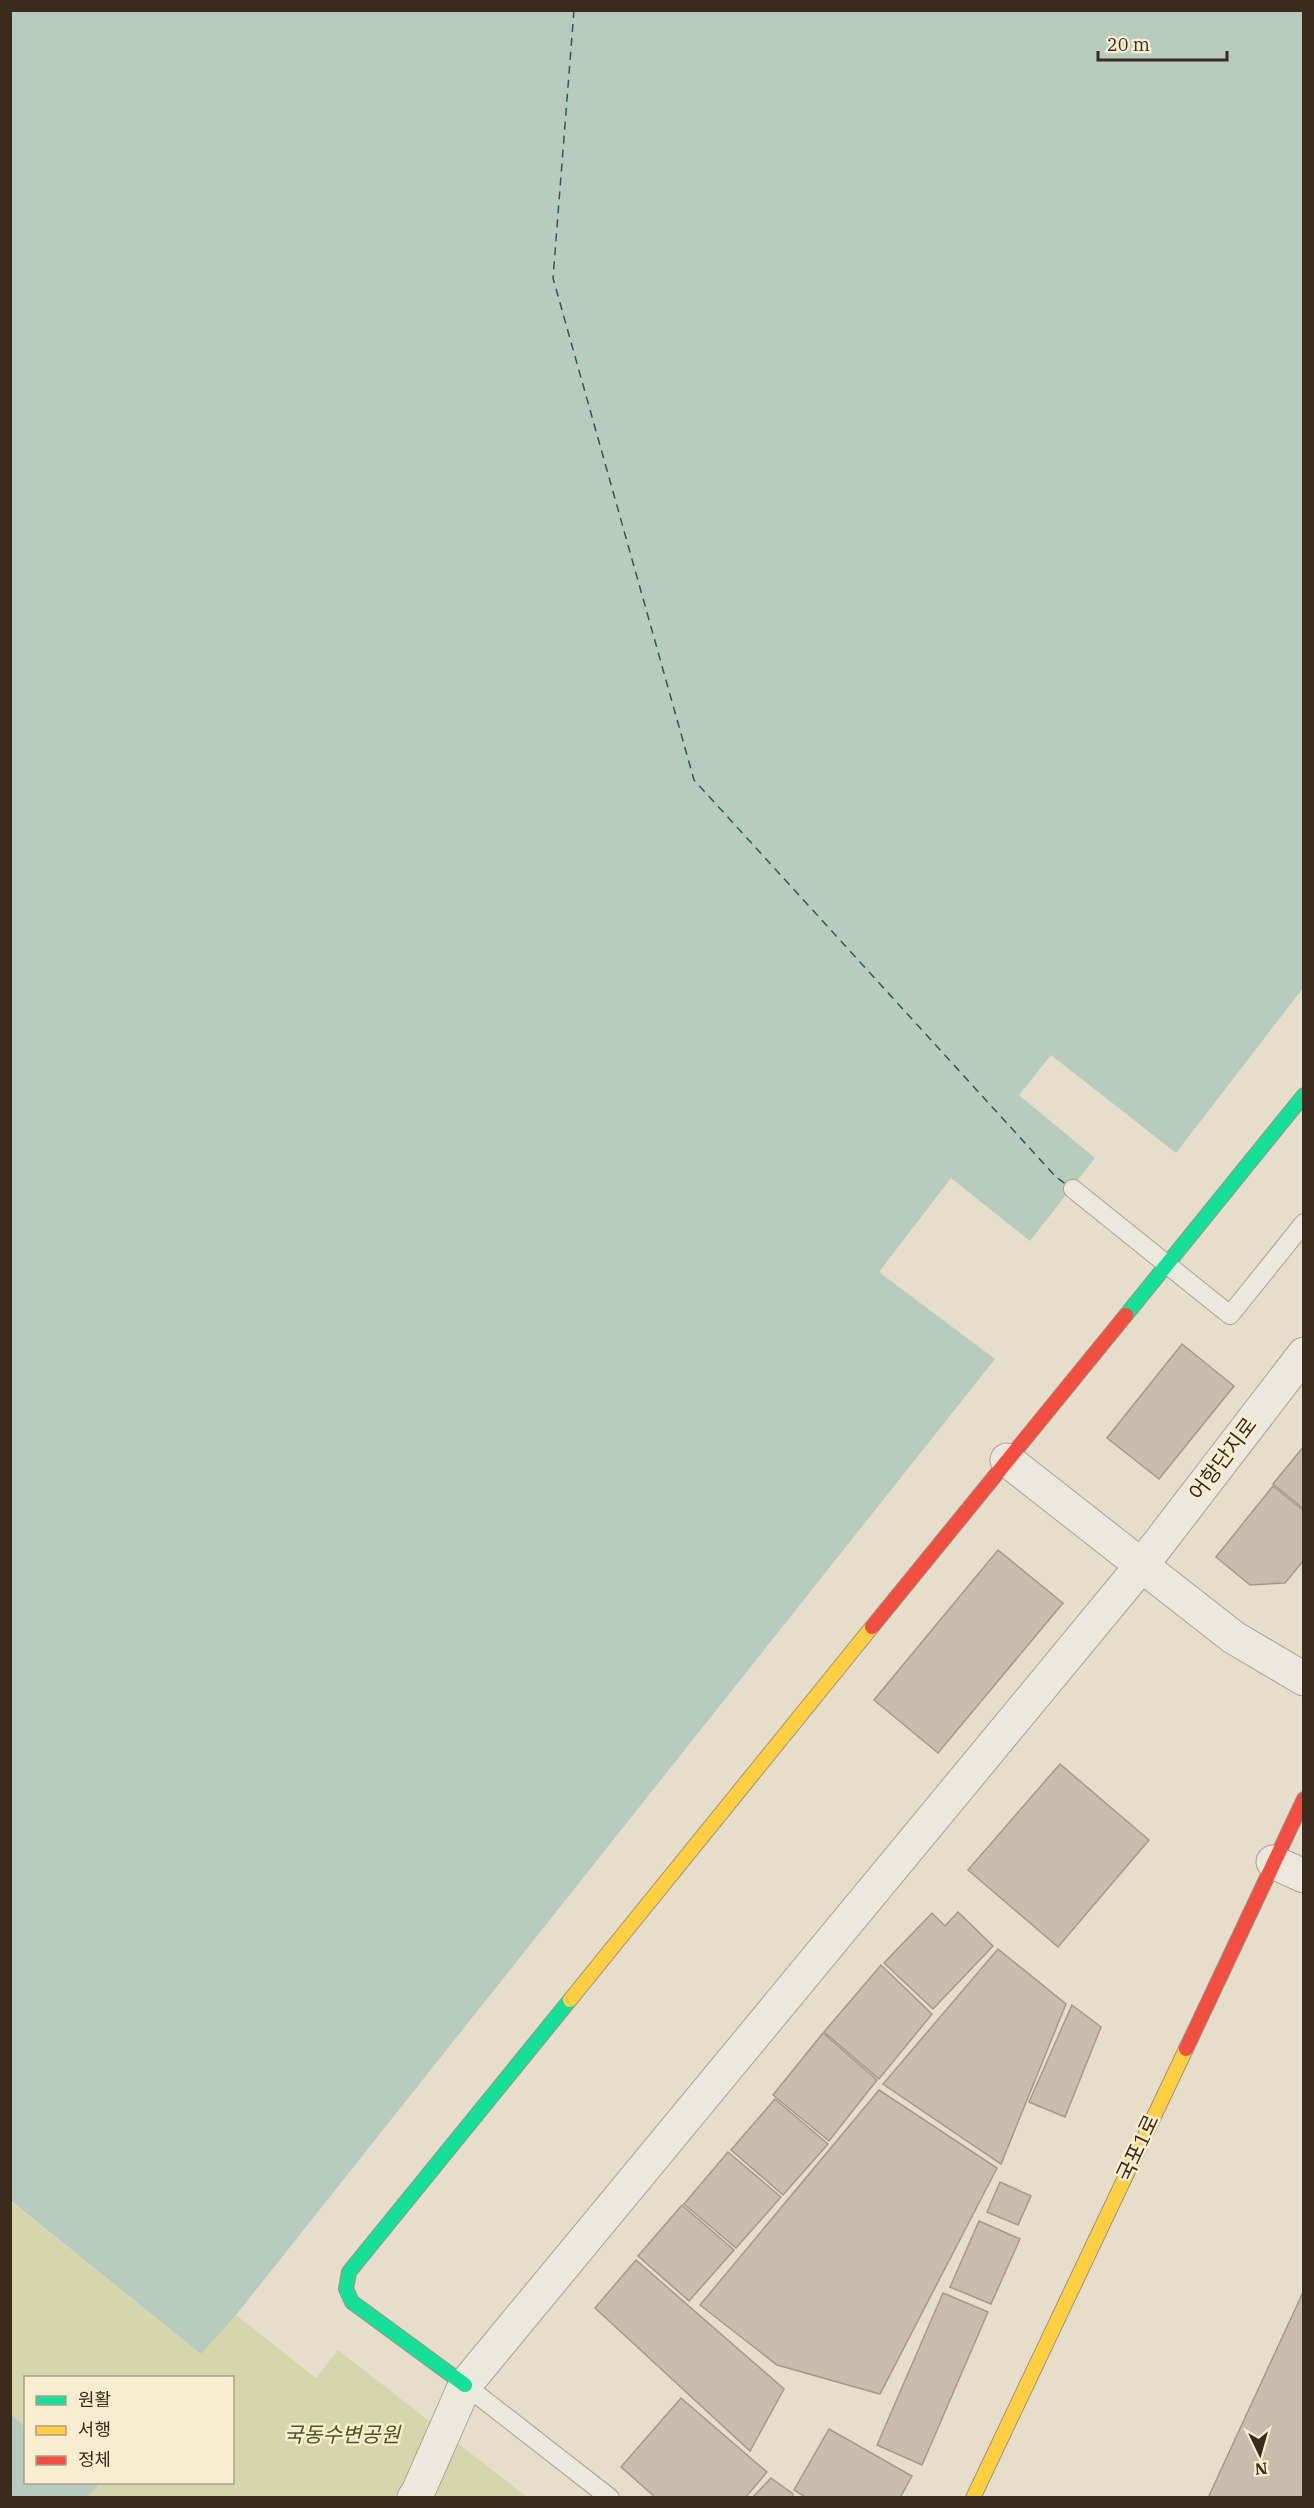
<svg xmlns="http://www.w3.org/2000/svg" width="1314" height="2508" font-family="'IBM Plex Serif','Noto Sans KR',serif">
<rect width="100%" height="100%" fill="#e6decb"/>
<path fill="#d6d6ac" d="M10,2201l191,153 35,-39 80,63 22,-28 189,147h-440l10,-11 -3,-3 138,-1v-104h-206l-1,49 -14,-13z"/>
<g fill="#b7cbbf">
<path d="M10,11h1293v977l-127,165 -125,-98 -32,40 76,63 -65,83 -79,-63 -72,94 116,87 -759,956 -35,39 -190,-153z"/>
<path d="M11,2414l14,13 1,55 68,1 4,3 -11,11h-72l-4,-3z"/>
</g>
<g fill="none" stroke-linecap="round" stroke-linejoin="round">
<path stroke="#2a5b58" stroke-width="1.5" stroke-dasharray="8 6" stroke-linecap="butt" d="M574,10l-21,268 141,502 362,397 11,8"/>
</g>
<g fill="#cabcac" stroke="#a6998a" stroke-width="1.5">
<path d="M1182,1344l52,42 -75,93 -52,-41z"/>
<path d="M1304,1446v63l-31,-25z"/>
<path d="M1273,1486l31,25v49l-19,23 -35,2 -34,-28z"/>
<path d="M998,1550l65,53 -125,150 -64,-53z"/>
<path d="M1060,1764l89,76 -91,107 -90,-77z"/>
<path d="M958,1912l35,34 -60,63 -49,-46 48,-50 13,13z"/>
<path d="M998,1949l68,55 -65,160 -118,-80z"/>
<path d="M881,1965l51,49 -53,65 -55,-47z"/>
<path d="M1072,2005l29,22 -36,90 -36,-15z"/>
<path d="M823,2033l54,47 -48,61 -56,-46z"/>
<path d="M879,2090l118,78 -117,226 -103,-29 -77,-60z"/>
<path d="M775,2099l53,45 -45,51 -52,-45z"/>
<path d="M728,2152l53,45 -45,51 -52,-44z"/>
<path d="M1000,2182l31,14 -13,29 -31,-13z"/>
<path d="M682,2205l52,45 -45,51 -51,-45z"/>
<path d="M979,2221l41,18 -29,65 -41,-17z"/>
<path d="M636,2260l148,129 -34,62 -155,-143z"/>
<path d="M1304,2290v208h-96z"/>
<path d="M943,2293l45,19 -66,153 -45,-20z"/>
<path d="M681,2398l86,74 -22,26h-89l-35,-31z"/>
<path d="M829,2429l83,47 -12,22h-93l-13,-8z"/>
<path d="M771,2478l22,16v4h-41z"/>
</g>
<g fill="none" stroke-linecap="round" stroke-linejoin="round">
<g stroke="#aba294" stroke-width="20">
<g id="lane">
<path d="M1073,1189l157,126 74,-92"/>
<path d="M465,2385l145,113"/>
</g>
</g>
<g stroke="#aba294" stroke-width="35">
<g id="street">
<path d="M1007,1460l226,177 71,42"/>
<path d="M1273,1862l31,14"/>
<path d="M414,2498l4,-6 47,-107 677,-820 162,-211"/>
</g>
</g>
<g stroke="#9a9285" stroke-width="16">
<g id="fast">
<path d="M1126,1315l178,-220"/>
<path d="M465,2385l-113,-83 -6,-13 3,-17 221,-272"/>
</g>
</g>
<g stroke="#9a9285" stroke-width="16">
<g id="slow">
<path d="M570,2000l302,-373"/>
<path d="M973,2498l213,-449"/>
</g>
</g>
<g stroke="#9a9285" stroke-width="16">
<g id="jam">
<path d="M872,1627l254,-312"/>
<path d="M1186,2049l118,-250"/>
</g>
</g>
<use href="#lane" stroke="#ede8de" stroke-width="18"/>
<use href="#street" stroke="#ede8de" stroke-width="33"/>
<use href="#fast" stroke="#16e098" stroke-width="14"/>
<use href="#slow" stroke="#ffcf43" stroke-width="14"/>
<use href="#jam" stroke="#f24e42" stroke-width="14"/>
</g>
<g text-anchor="middle" stroke-width="5" stroke-linejoin="round" paint-order="stroke">
<g font-size="21" fill="#3a2b1c" stroke="#f8edd0">
<text transform="translate(1223 1459) rotate(-53)" y="7">어항단지로</text>
<text transform="translate(1138 2148) rotate(-65)" y="7">국포1로</text>
</g>
<g font-size="21" font-style="italic" fill="#495821" stroke="#f8edd0">
<text x="342" y="2442">국동수변공원</text>
</g>
</g>
<rect width="1314" height="2508" fill="none" stroke="#3a2b1c" stroke-width="24"/>
<rect x="24" y="2376" width="210" height="108" fill="#f8edd0" stroke="#ac9f88" stroke-width="1.5"/>
<rect x="36" y="2396" width="30" height="9" fill="#16e098" stroke="#ac9f88" stroke-width="1.5"/>
<text x="78" y="2406" font-size="18" fill="#3a2b1c">원활</text>
<rect x="36" y="2426" width="30" height="9" fill="#ffcf43" stroke="#ac9f88" stroke-width="1.5"/>
<text x="78" y="2436" font-size="18" fill="#3a2b1c">서행</text>
<rect x="36" y="2456" width="30" height="9" fill="#f24e42" stroke="#ac9f88" stroke-width="1.5"/>
<text x="78" y="2466" font-size="18" fill="#3a2b1c">정체</text>
<g transform="translate(1260 2454) rotate(175)" stroke="#f8edd0" stroke-width="4.5" paint-order="stroke">
<path d="M0-4.5L10 22L0 15L-10 22Z" fill="#3a2b1c"/>
<text y="-9" font-size="16" font-weight="bold" text-anchor="middle" fill="#3a2b1c">N</text>
</g>
<path d="M1098 51v9h129v-9" fill="none" stroke="#3a2b1c" stroke-width="3"/>
<text x="1107" y="51" font-size="18" fill="#3a2b1c" stroke="#f8edd0" stroke-width="4.5" paint-order="stroke">20 m</text>
</svg>
